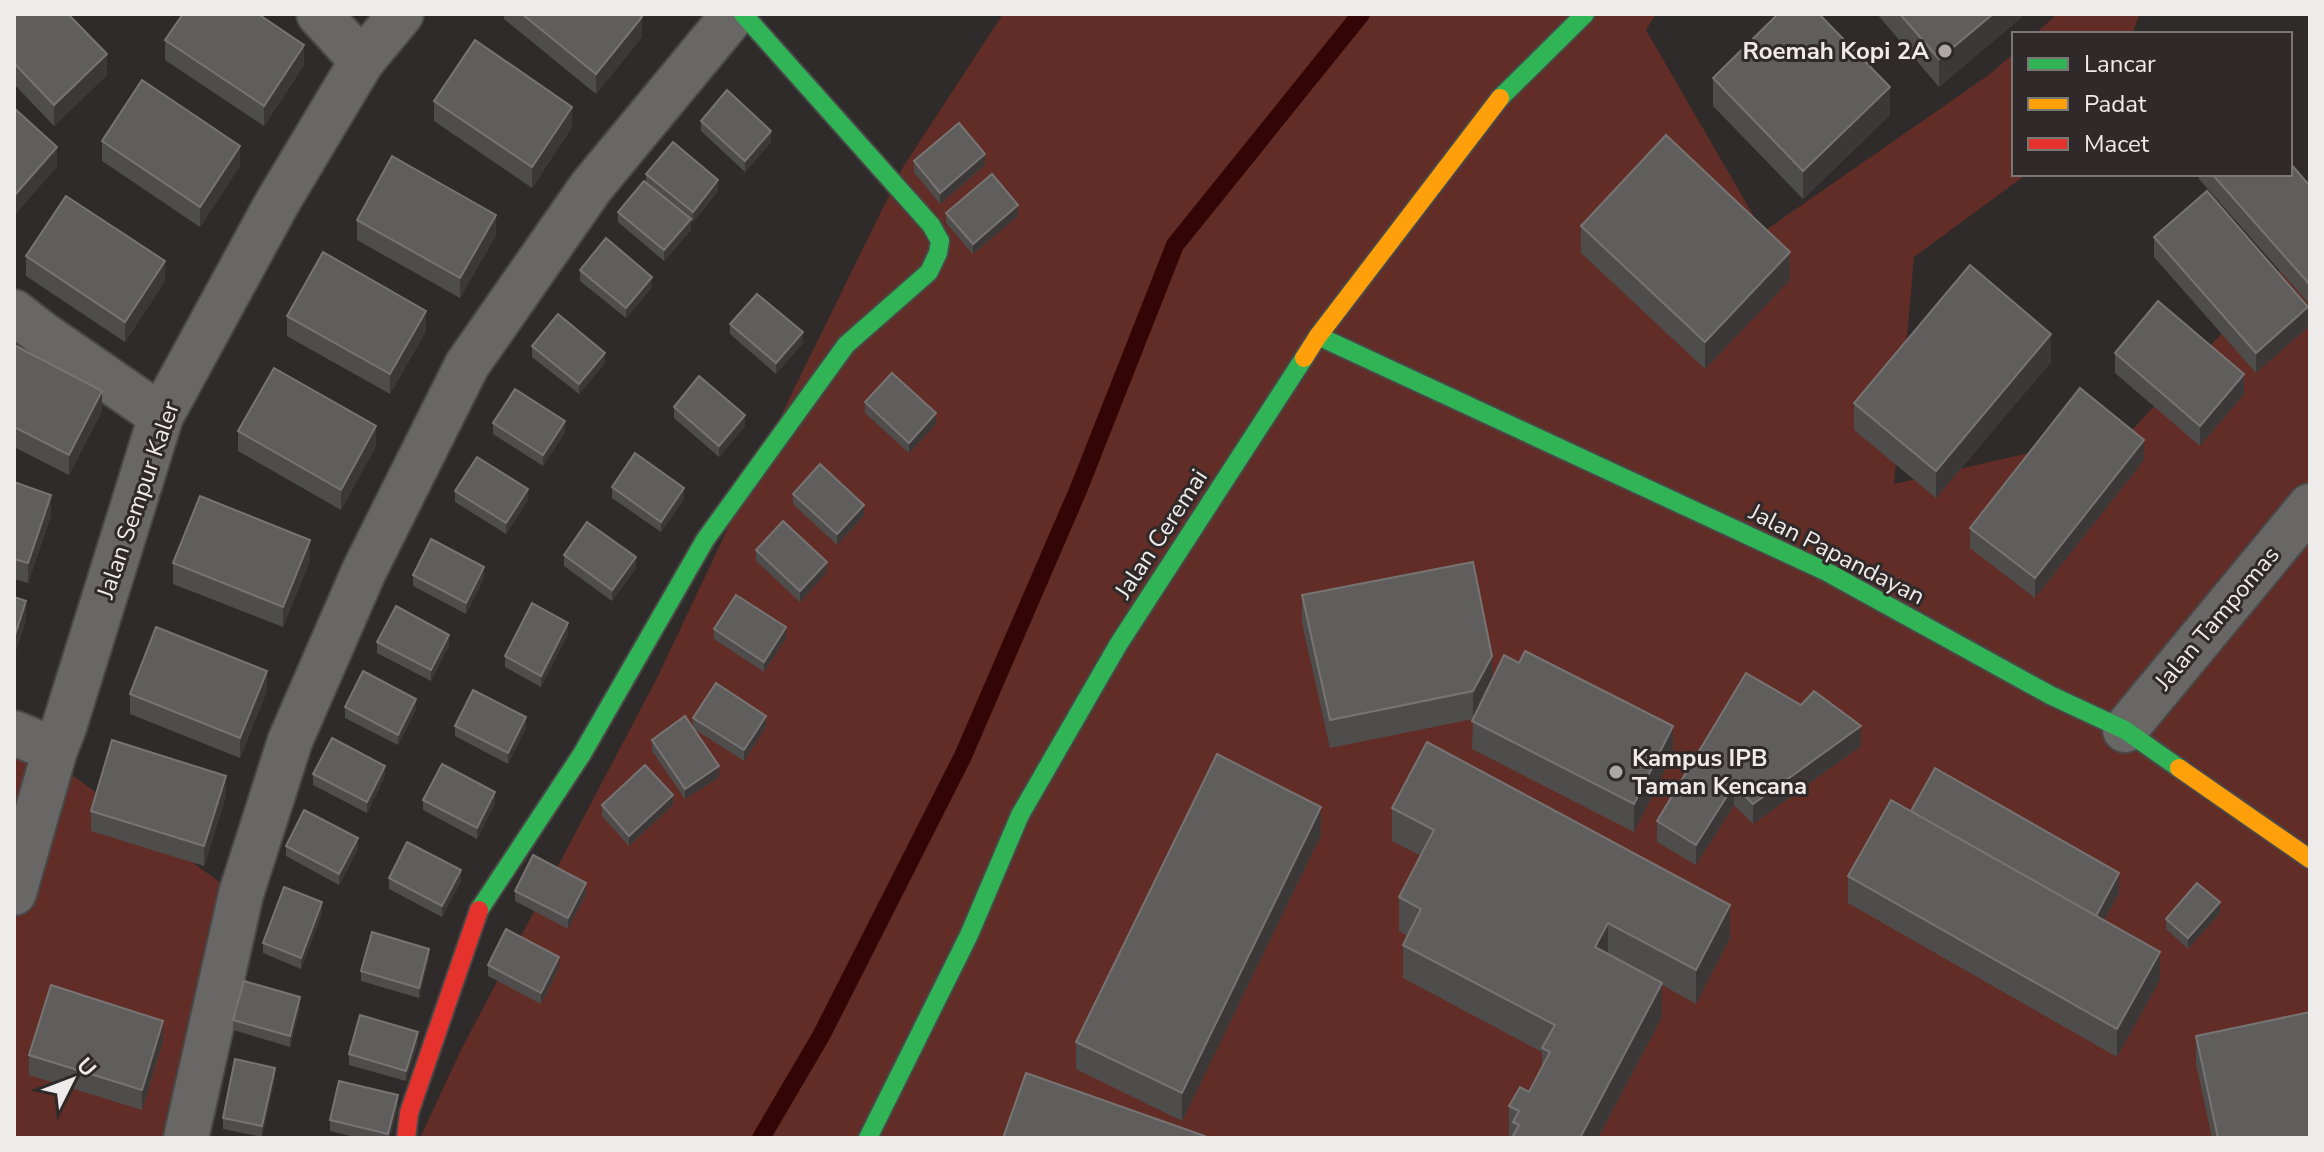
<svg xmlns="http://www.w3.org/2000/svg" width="2324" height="1152" font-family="'Nunito Sans',sans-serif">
<rect width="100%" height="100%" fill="#2e2b2a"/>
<g fill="#612d26">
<path d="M1003,14h653l-10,16 117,202 227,-158 24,-21v121h13l-113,83 -20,227 239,-55 177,-191v900h-1890l42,-90 195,-370 133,-281 113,-230z"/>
<path d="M2057,14h83l-8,20h-97z"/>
<path d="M14,746l29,8 207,150 -73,234h-163z"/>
</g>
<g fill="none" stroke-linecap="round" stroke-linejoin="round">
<path stroke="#330605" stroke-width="18" d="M761,1138l60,-102 142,-280 116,-268 96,-243 186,-231"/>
<g stroke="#494747" stroke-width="48">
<g id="street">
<path d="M319,14l43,47"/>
<path d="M14,312l27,21 120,83"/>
<path d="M2125,730l185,-224"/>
<path d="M14,733l41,17"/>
<path d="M14,893l41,-143 9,-23 97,-311 116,-213 85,-142 39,-47"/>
<path d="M186,1138l55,-244 49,-153 74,-170 103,-206 124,-178 143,-173"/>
</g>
</g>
<g stroke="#494747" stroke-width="22">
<g id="fast">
<path d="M1500,98l85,-84"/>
<path d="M1318,336l509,236 223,123 75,35 54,38"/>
<path d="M479,910l103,-156 123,-214 141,-195 83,-73 9,-19 2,-12 -9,-16 -188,-211"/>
<path d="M868,1138l101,-203 51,-120 98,-170 186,-287"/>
</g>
</g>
<g stroke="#494747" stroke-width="22">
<g id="slow">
<path d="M1304,358l14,-22 182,-238"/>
<path d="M2179,768l131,91"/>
</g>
</g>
<g stroke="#494747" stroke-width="22">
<path id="jam" d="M406,1138l3,-25 70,-203"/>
</g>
<use href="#street" stroke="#696666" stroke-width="44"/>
<use href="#fast" stroke="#30b455" stroke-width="18"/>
<use href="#slow" stroke="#ff9f0a" stroke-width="18"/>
<use href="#jam" stroke="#e5322d" stroke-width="18"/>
</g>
<g fill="#4f4d4c">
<path d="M14,14l93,61 -53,51 -40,-42z"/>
<path d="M504,14h134l4,23 -46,57 -92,-75z"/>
<path d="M1877,14h148l-86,73z"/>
<path d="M165,40l139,25 -40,61 -99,-66z"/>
<path d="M1713,78l177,37 -87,84 -90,-93z"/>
<path d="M434,101l138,26 -40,61 -98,-67z"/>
<path d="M701,121l70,21 -26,30 -44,-41z"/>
<path d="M102,141l138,25 -40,61 -98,-66z"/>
<path d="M914,161l71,4 -45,39 -26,-32z"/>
<path d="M646,174l72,17 -25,31 -2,-2v10l-27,31 -46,-39v-10l28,-29z"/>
<path d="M2199,174h91l20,12v119l-111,-126z"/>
<path d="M946,213l72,3 -45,38 -27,-31z"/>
<path d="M357,220l139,15 -36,63 -103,-58z"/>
<path d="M1581,226l209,54 -85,89 -124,-116z"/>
<path d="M2154,237l154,90 -52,46 -102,-116z"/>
<path d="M26,256l139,25 -40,61 -99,-66z"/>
<path d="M580,270l72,17 -26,31 -46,-37z"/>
<path d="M287,316l139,15 -36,63 -103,-58z"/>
<path d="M730,324l73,19 -27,31 -46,-40z"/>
<path d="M14,345l88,66 -33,64 -55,-28z"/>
<path d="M532,346l73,17 -26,31 -47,-37z"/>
<path d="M2115,353l129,41 -44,52 -85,-73z"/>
<path d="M2051,362l-115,136 -82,-68v-27z"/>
<path d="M865,402l71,22 -27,29 -44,-40z"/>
<path d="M674,407l71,19 -26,31 -45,-39z"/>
<path d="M493,423l72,9 -22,34 -50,-32z"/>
<path d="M238,431l138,15 -35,64 -103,-59z"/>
<path d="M2144,460l-109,138 -65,-50v-20z"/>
<path d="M14,482l37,33 -23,68 -14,-4z"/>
<path d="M612,487l72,12 -23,33 -49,-34z"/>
<path d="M455,491l73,9 -22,34 -51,-32z"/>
<path d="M793,494l71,22 -27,29 -44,-41z"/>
<path d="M756,550l71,22 -27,30 -44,-41z"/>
<path d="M564,555l72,13 -24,33 -48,-35z"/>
<path d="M310,560l-27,67 -110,-43v-21z"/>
<path d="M413,575l71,3 -18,36 -53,-28z"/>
<path d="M1302,595l190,85 181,74 -39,78 -162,-83 1,-30 -143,29 -28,-125z"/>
<path d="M714,629l72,9 -22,34 -50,-33z"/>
<path d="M568,634l-27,53 -36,-20v-11z"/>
<path d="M377,642l72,3 -18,36 -54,-28z"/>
<path d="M1746,673l115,73 -108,78 -19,-19 -38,60 -39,-23v-21z"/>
<path d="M267,691l-27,67 -110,-44v-20z"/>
<path d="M345,707l71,2 -18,36 -53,-27z"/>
<path d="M693,718l73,9 -22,34 -50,-32 25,48 -34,22 -33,-48v-11l41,-12z"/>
<path d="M455,726l71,2 -18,36 -53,-28z"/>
<path d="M313,774l72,2 -18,37 -54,-28z"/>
<path d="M226,796l-22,70 -113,-35v-20z"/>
<path d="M423,800l72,3 -18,36 -54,-29z"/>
<path d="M602,805h71l-44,41 -27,-30z"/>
<path d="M1392,808l338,130 -34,66 -34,-19v32l-64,121h-89v-32l20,-14 13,-25v-15l-139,-74v-33l5,-9 -9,-5v-34l22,-41 -29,-15z"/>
<path d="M1911,811l208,82 -15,28 56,59 -43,77 -269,-154v-27z"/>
<path d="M1321,835l-139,286 -106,-52v-27z"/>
<path d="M286,846l72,3 -19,36 -53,-29z"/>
<path d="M389,878l72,3 -19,36 -53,-28z"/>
<path d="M515,891l71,3 -18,35 -53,-28z"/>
<path d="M322,913l-21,56 -38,-16v-10z"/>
<path d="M2220,913l-32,36 -22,-20v-10z"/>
<path d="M429,959l-10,39 -58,-17v-10z"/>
<path d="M488,965l71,3 -18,36 -53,-28z"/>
<path d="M300,1008l-10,39 -57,-17v-10z"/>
<path d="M2196,1036l114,102h-98l-16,-74z"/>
<path d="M163,1041l-21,69 -113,-35v-20z"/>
<path d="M418,1043l-12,38 -57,-16v-11z"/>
<path d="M275,1078l-13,59 -39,-8v-11z"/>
<path d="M398,1106l-8,32h-31l-29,-7v-11z"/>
</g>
<g fill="#3b3837">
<path d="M1993,14h32l-86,73v-28z"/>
<path d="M642,17v20l-46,57v-20z"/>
<path d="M304,45v20l-40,61v-20z"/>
<path d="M107,54v21l-53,51v-21z"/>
<path d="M1890,87v28l-87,84v-28z"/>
<path d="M572,107v20l-40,61v-21z"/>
<path d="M771,131v11l-26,30v-11z"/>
<path d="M240,146v20l-40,61v-20z"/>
<path d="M57,147v20l-43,49v-20z"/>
<path d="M985,154v11l-45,39v-11z"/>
<path d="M718,180v11l-25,31v-10z"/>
<path d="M1018,205v11l-45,38v-10z"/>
<path d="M496,215v20l-36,63v-20z"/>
<path d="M691,219v11l-27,31v-11z"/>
<path d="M1790,252v28l-85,89v-27z"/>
<path d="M165,261v20l-40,61v-20z"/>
<path d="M652,277v10l-26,31v-10z"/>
<path d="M2308,307v20l-52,46v-20z"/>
<path d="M426,311v20l-36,63v-20z"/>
<path d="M803,332v11l-27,31v-11z"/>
<path d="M2051,334v28l-115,136v-27z"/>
<path d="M605,353v10l-26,31v-10z"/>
<path d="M2244,374v20l-44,52v-20z"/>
<path d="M102,391v20l-33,64v-20z"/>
<path d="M936,413v11l-27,29v-10z"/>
<path d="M745,415v11l-26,31v-11z"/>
<path d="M565,421v11l-22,34v-11z"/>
<path d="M376,426v20l-35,64v-20z"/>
<path d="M2144,440v20l-109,138v-20z"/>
<path d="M684,488v11l-23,33v-10z"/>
<path d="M528,489v11l-22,34v-11z"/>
<path d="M51,495v20l-23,68v-20z"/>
<path d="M864,505v11l-27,29v-11z"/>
<path d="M310,540v20l-27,67v-20z"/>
<path d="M636,557v11l-24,33v-11z"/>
<path d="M827,562v10l-27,30v-11z"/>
<path d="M484,567v11l-18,36v-11z"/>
<path d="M26,601v20l-12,37v-20z"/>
<path d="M568,623v11l-27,53v-11z"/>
<path d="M786,627v11l-22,34v-10z"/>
<path d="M449,635v10l-18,36v-11z"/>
<path d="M1492,656v28l-19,35v-28z"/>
<path d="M267,671v20l-27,67v-20z"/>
<path d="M416,699v10l-18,36v-10z"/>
<path d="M766,716v11l-22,34v-11z"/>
<path d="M526,717v11l-18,36v-11z"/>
<path d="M1673,726v28l-39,78v-28z"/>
<path d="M1861,726v20l-108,78v-20z"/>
<path d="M385,766v10l-18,37v-11z"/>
<path d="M719,766v11l-34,22v-10z"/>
<path d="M226,776v20l-22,70v-20z"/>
<path d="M1734,785v20l-38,60v-20z"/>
<path d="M495,792v11l-18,36v-11z"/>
<path d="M673,795v10l-44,41v-10z"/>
<path d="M1321,807v28l-139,286v-28z"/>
<path d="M358,838v11l-19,36v-11z"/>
<path d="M461,870v11l-19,36v-11z"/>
<path d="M2119,873v20l-24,45v-20z"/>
<path d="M586,883v11l-18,35v-11z"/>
<path d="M322,902v11l-21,56v-11z"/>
<path d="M2220,902v11l-32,36v-11z"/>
<path d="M1730,905v33l-34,66v-34z"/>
<path d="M1608,923v34l-13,-10z"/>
<path d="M429,949v10l-10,39v-10z"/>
<path d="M2160,952v28l-43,77v-28z"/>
<path d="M559,957v11l-18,36v-11z"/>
<path d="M1662,983v34l-64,121h-18z"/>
<path d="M300,997v11l-10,39v-11z"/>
<path d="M163,1021v20l-21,69v-20z"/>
<path d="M418,1032v11l-12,38v-10z"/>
<path d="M275,1068v10l-13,59v-11z"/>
<path d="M398,1095v11l-8,32h-2z"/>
</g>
<g fill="#605e5d" stroke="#777473" stroke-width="2">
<path d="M14,14h54l39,40 -53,51 -40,-42z"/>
<path d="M183,14h75l46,31 -40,61 -99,-66z"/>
<path d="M522,14h116l4,3 -46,57z"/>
<path d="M1778,14h41l71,73 -87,84 -90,-93z"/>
<path d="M1900,14h93l-54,45z"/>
<path d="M475,40l97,67 -40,60 -98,-66z"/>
<path d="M142,80l98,66 -40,61 -98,-66z"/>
<path d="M727,90l44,41 -26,30 -44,-40z"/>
<path d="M14,108l43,39 -43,49z"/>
<path d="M959,123l26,31 -45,39 -26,-32z"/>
<path d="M1666,135l124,117 -85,90 -124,-116z"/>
<path d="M673,142l45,38 -25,32 -47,-38z"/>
<path d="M392,156l104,59 -36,63 -103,-58z"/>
<path d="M2290,163l20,23v99l-98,-111h78z"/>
<path d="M992,174l26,31 -45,39 -27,-31z"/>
<path d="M644,181l47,38 -27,31 -46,-38z"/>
<path d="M2207,191l101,116 -52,46 -102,-116z"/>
<path d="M66,196l99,65 -40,61 -99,-66z"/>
<path d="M606,238l46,39 -26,31 -46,-38z"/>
<path d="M323,252l103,59 -36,63 -103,-58z"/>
<path d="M1970,265l81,69 -115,137 -82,-68z"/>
<path d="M757,294l46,38 -27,31 -46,-39z"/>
<path d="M2158,301l86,73 -44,52 -85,-73z"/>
<path d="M558,314l47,39 -26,31 -47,-38z"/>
<path d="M14,345l88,46 -33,64 -55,-28z"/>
<path d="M274,368l102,58 -35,64 -103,-59z"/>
<path d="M892,373l44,40 -27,30 -44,-41z"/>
<path d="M699,376l46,39 -26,31 -45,-39z"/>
<path d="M2080,388l64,52 -109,138 -65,-50z"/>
<path d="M515,389l50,32 -22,34 -50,-32z"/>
<path d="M635,453l49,35 -23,34 -49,-35z"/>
<path d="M477,457l51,32 -22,34 -51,-32z"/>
<path d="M820,464l44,41 -27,29 -44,-40z"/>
<path d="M14,482l37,13 -23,68 -14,-4z"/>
<path d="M200,496l110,44 -27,67 -110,-44z"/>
<path d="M783,521l44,41 -27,29 -44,-41z"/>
<path d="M587,522l49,35 -24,33 -48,-35z"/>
<path d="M431,539l53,28 -18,36 -53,-28z"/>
<path d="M1473,562l19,94 -19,35 -143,29 -28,-125z"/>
<path d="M736,595l50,32 -22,35 -50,-33z"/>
<path d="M14,597l12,4 -12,37z"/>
<path d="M532,603l36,20 -27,53 -36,-20z"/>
<path d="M396,606l53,29 -18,35 -54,-28z"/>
<path d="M156,627l111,44 -27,67 -110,-44z"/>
<path d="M1525,651l148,75 -39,78 -162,-83 32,-66 15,8z"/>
<path d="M363,671l53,28 -18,36 -53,-28z"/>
<path d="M1746,673l55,32 13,-14 47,35 -108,78 -19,-19 -38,60 -39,-24z"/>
<path d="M716,683l50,33 -22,34 -51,-32z"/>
<path d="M473,690l53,27 -18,36 -53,-27z"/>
<path d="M685,716l34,50 -34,23 -33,-49z"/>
<path d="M332,738l53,28 -18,36 -54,-28z"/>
<path d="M112,740l114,36 -22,70 -113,-35z"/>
<path d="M1427,742l303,163 -34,65 -88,-47 -13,24 67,36 -82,155h-68l7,-13 -6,-3 6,-11 -10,-5 11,-19 9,5 21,-40 -8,-4 13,-23 -152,-80 18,-36 -22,-12 35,-67 -42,-22z"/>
<path d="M1217,754l104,53 -139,286 -106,-51z"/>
<path d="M442,764l53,28 -18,36 -54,-28z"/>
<path d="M645,765l28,30 -44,41 -27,-31z"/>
<path d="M1935,768l184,105 -23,43 -185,-105z"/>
<path d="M1891,800l269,152 -43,77 -269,-153z"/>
<path d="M304,810l54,28 -19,36 -53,-28z"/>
<path d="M407,842l54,28 -19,36 -53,-28z"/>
<path d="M533,855l53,28 -18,35 -53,-27z"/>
<path d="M2197,883l23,19 -32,36 -22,-19z"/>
<path d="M284,887l38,15 -21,56 -38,-15z"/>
<path d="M506,929l53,28 -18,36 -53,-28z"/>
<path d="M372,932l57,17 -10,39 -58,-17z"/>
<path d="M244,981l56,16 -10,39 -57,-16z"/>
<path d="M51,985l112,36 -21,69 -113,-35z"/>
<path d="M2310,1012v126h-92l-22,-102z"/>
<path d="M360,1015l58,17 -12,39 -57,-17z"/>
<path d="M235,1059l40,9 -13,58 -39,-8z"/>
<path d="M1026,1073l179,63 -1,2h-201z"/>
<path d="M339,1081l59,14 -10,39 -58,-14z"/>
</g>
<g fill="#aba8a7" stroke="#2f2a29" stroke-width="3">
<circle cx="1945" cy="51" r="8"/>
<circle cx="1616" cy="772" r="8"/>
</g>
<g text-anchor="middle" stroke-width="6" stroke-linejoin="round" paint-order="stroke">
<g font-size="24" font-weight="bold" fill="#efebeb" stroke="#2f2a29" text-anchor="end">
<text x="1929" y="59">Roemah Kopi 2A</text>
<text x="1632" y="766" text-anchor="start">Kampus IPB<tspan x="1632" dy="28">Taman Kencana</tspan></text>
</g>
<g font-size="24" fill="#efebeb" stroke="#2f2a29">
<text transform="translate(138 500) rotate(-71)" y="8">Jalan Sempur Kaler</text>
<text transform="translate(1161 534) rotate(-57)" y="8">Jalan Ceremai</text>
<text transform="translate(1837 554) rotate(27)" y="8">Jalan Papandayan</text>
<text transform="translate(2217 618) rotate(-50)" y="8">Jalan Tampomas</text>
</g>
</g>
<rect width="2324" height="1152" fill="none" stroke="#efebeb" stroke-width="32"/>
<rect x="2012" y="32" width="280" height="144" fill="#2f2a29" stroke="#7c7777" stroke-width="2"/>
<rect x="2028" y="58" width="40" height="12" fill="#30b455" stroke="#7c7777" stroke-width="2"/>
<text x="2084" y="72" font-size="24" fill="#efebeb">Lancar</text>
<rect x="2028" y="98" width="40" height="12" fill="#ff9f0a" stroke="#7c7777" stroke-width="2"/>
<text x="2084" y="112" font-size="24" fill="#efebeb">Padat</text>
<rect x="2028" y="138" width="40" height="12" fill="#e5322d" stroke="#7c7777" stroke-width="2"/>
<text x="2084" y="152" font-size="24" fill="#efebeb">Macet</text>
<g transform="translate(72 1080) rotate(48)" stroke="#2f2a29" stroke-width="6" paint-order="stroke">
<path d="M0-6L14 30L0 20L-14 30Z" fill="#efebeb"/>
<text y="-12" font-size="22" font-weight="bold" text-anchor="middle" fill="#efebeb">U</text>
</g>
</svg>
